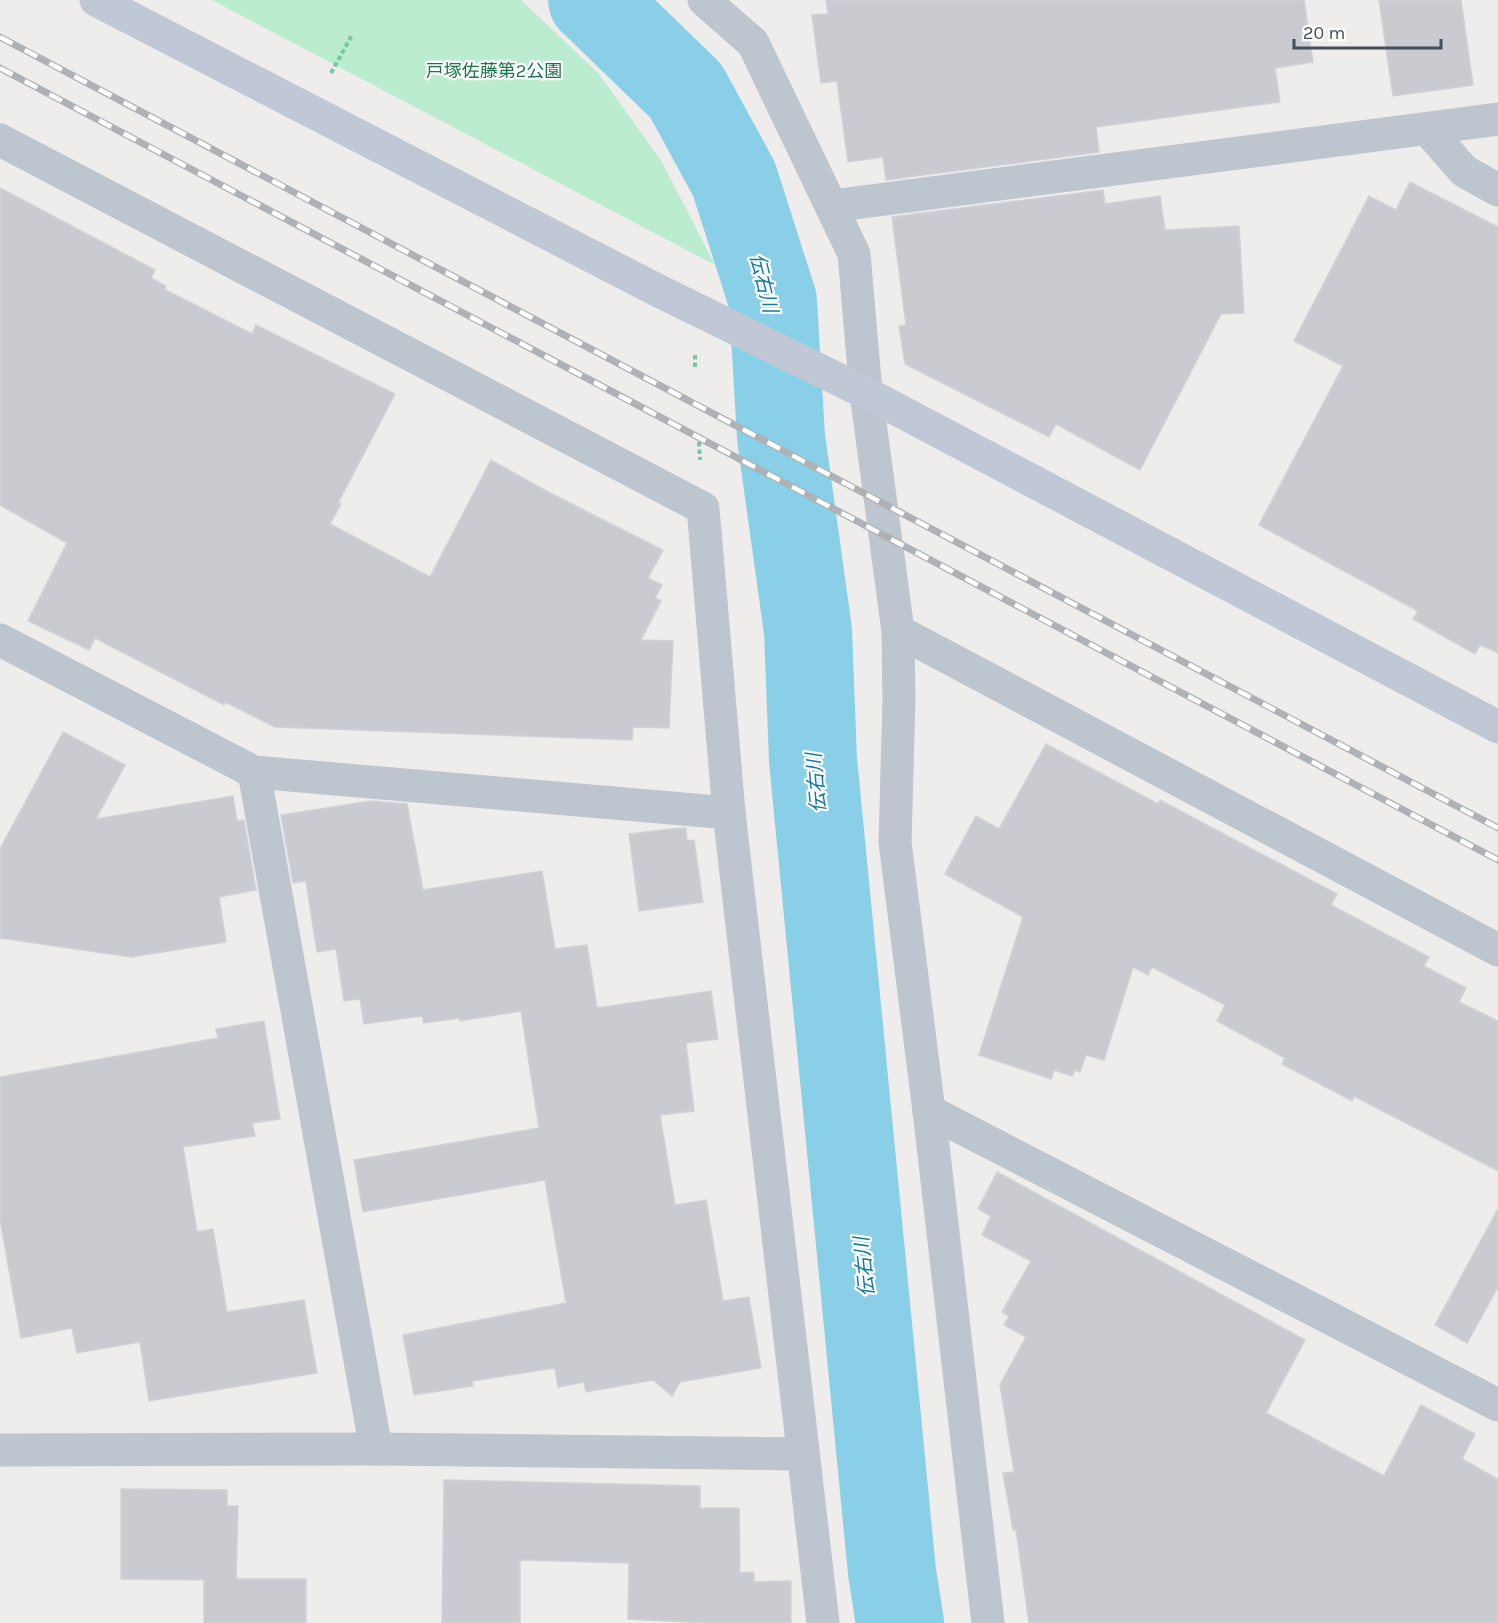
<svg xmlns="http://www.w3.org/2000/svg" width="1498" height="1623" font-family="Karla,'Noto Sans JP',sans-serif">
<rect width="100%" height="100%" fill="#efecec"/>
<path fill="#bbecd0" d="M212,0h309l78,74 63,88 53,103z"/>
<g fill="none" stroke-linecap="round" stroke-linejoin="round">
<path stroke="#89cfe7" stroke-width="88" d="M592,0l94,91 48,88 39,122 8,136 27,194 5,129 79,812 8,51"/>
</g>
<g fill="#c9cbd1" stroke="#d0d2d7" stroke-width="1.5">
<path d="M826,0h478l9,62 -38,6 5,34 -184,25 3,25 -213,28 -3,-23 -35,5 -11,-81 -16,2 -9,-68 16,-1z"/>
<path d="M1379,0h82l12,85 -80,11z"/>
<path d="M1410,182l88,45v426l-18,-8 -5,9 -62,-35 5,-8 -159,-86 84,-159 -49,-25 75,-145 27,14z"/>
<path d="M0,188l155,82 -4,8 15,8 -2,3 88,45 4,-9 139,69 -57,109 3,1 -11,20 100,53 61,-117 59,33 113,57 -15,28 14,7 -7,13 6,3 -20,39 32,1 -4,87 -36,-1 -1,13 -357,-13 -50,-25 -1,3 -129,-67 -6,12 -61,-29 39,-78 -67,-38z"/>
<path d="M1103,190l2,14 55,-8 5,34 74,-4 5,87 -23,1 -81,156 -84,-46 -7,13 -144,-73 -6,-38 7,-1 -14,-108z"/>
<path d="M63,732l62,33 -29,54 137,-23 4,25 7,-1 12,70 -37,7 7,45 -95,15 -131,-19v-89z"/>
<path d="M1046,744l112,60 2,-4 177,94 -6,11 98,52 -5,9 42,22 -7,14 39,19v150l-144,-75 -2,5 -70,-37 3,-6 -68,-37 8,-16 -73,-38 -4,8 -15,-8 -29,93 -18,-5 -6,17 -5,-2 -3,6 -18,-6 -3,9 -72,-24 44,-138 -78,-43 31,-58 23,13z"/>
<path d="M371,801l36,3 16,86 119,-19 13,78 32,-4 10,63 114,-17 7,48 -32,4 8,68 -34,4 15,90 31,-5 17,101 26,-4 12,71 -81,14 -8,14 -19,-16 -67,12 -2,-10 -26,5 -3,-19 -83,13 1,5 -59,9 -11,-60 163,-32 -21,-123 -182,32 -9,-52 185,-32 -18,-117 -61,10 -1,-3 -35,5 -2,-7 -58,8 -4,-25 -16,2 -8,-52 -19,3 -11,-71 -13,2 -12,-68z"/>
<path d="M680,828h6l1,13 7,-1 9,62 -64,9 -10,-77z"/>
<path d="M264,1021l16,98 -28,4 3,13 -72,11 14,85 16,-3 14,83 77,-12 13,73 -168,28 -9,-59 -63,11 -5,-25 -51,10 -21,-119v-142l218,-39 -2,-9z"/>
<path d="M997,1172l308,168 -39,73 118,63 37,-71 54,29 -13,25 36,20v144h-469l-13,-93h-3l-10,-57 11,-1 -14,-87 26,-48 -22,-12 5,-9 -7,-4 29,-51 -49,-26 9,-19 -13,-7z"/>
<path d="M1498,1209v78l-31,56 -32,-18z"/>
<path d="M444,1480l256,6v22h39l1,65 14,-1v10l37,-1v42h-85l-78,-4 1,-56 -109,-3v63h-78z"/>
<path d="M121,1489l106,1v16h11l-2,73h70v44h-102v-43l-83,-1z"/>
</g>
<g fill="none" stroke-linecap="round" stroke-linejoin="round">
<g stroke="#74c8a3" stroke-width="4" stroke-dasharray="4.5 3" stroke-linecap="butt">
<path d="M331,73l21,-38"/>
<path d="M695,355v14"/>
<path d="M699,442l1,18"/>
</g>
<g stroke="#bdc5ce" stroke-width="33">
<path d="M704,0l49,43 101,211 12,139 32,238 1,69 -4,142 34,269 59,512"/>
<path d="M1428,130l36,41 34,19"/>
<path d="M0,140l703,368 26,305 94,810"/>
<path d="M832,206l666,-87"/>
<path d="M898,631l600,319"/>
<path d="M0,640l254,132 475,41"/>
<path d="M254,772l122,677"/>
<path d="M929,1111l569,294"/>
<path d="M0,1450l376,-1 426,5"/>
</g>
<path stroke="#bfc8d4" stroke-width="33" d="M96,0l559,289 211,104 632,334"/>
<g stroke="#aeb1b6" stroke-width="7">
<g id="rail">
<path d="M0,37l1498,791"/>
<path d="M0,68l1498,792"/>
</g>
</g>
<use href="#rail" stroke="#fff" stroke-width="4.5" stroke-dasharray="14" stroke-linecap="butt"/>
</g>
<g text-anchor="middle" stroke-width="4.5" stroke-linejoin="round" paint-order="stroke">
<g font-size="18" fill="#1a754c" stroke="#fff">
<text x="494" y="77">戸塚佐藤第2公園</text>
</g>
<g font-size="20" font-style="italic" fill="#127a9e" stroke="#fff">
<text transform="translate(764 283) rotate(76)" y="7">伝右川</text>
<text transform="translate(816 783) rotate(-95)" y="7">伝右川</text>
<text transform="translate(864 1267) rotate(-96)" y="7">伝右川</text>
</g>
</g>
<path d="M1294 39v9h147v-9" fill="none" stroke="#454e58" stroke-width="3"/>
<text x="1303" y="39" font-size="18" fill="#454e58" stroke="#ffffff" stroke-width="4.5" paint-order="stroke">20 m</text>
</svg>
